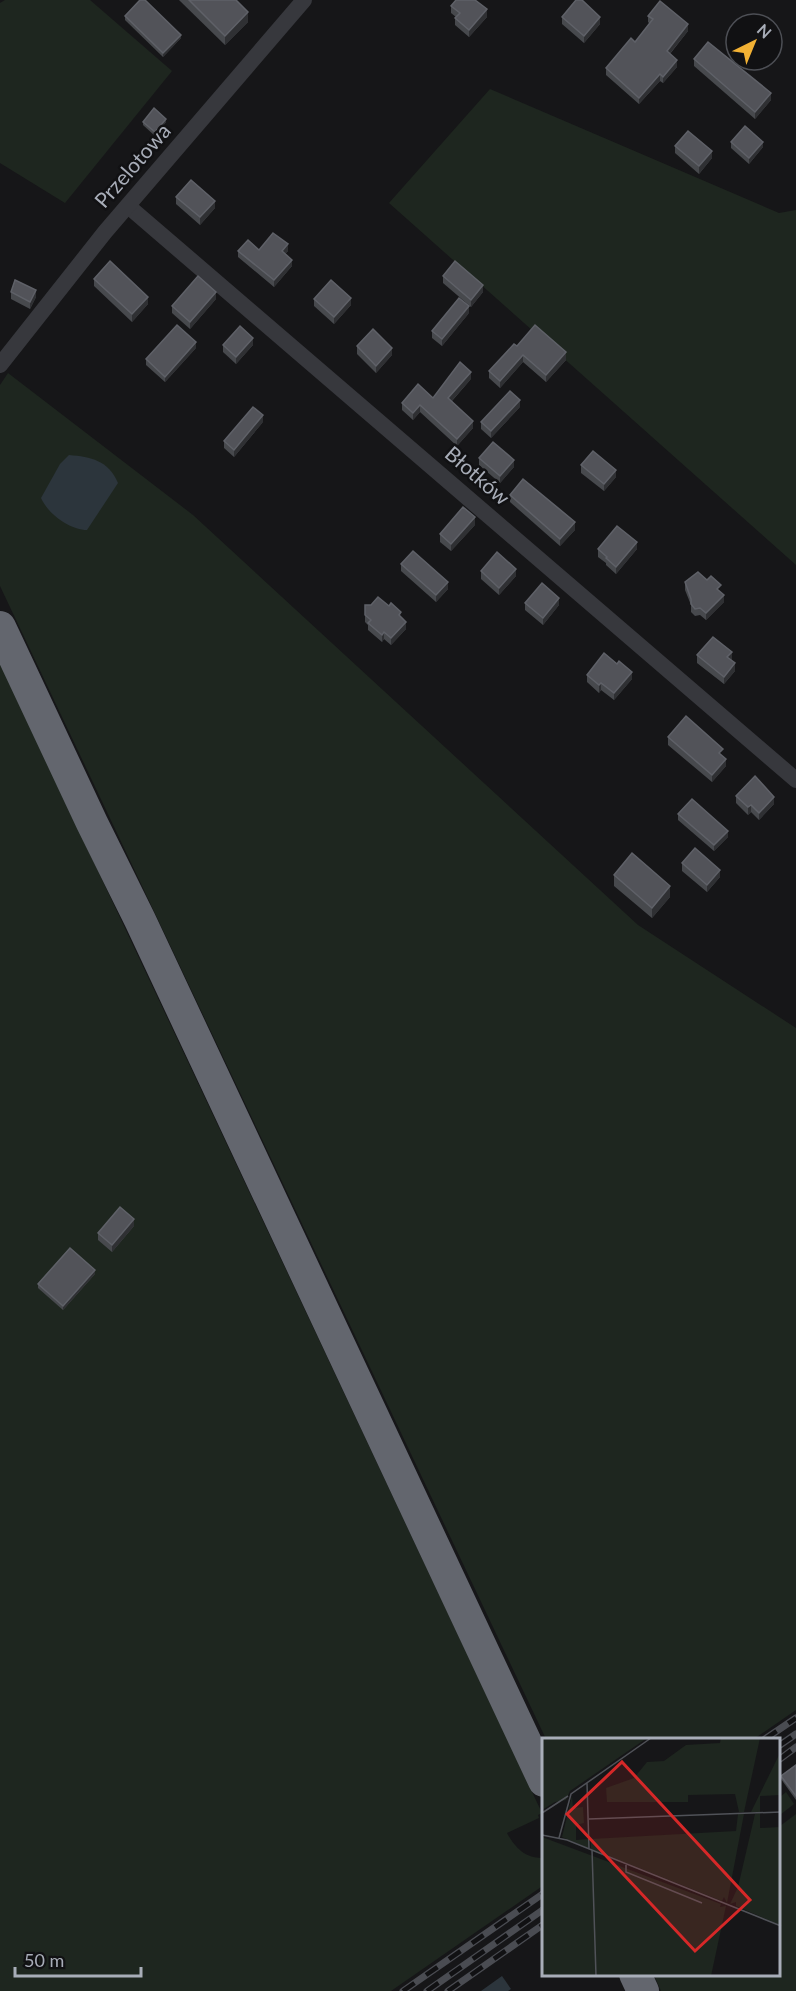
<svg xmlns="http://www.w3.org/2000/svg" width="796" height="1991" font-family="Lato,sans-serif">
<rect width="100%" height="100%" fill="#161618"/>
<g fill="#1e261f">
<path d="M5,0h85l82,71 -107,132 -65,-40v-160z"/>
<path d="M490,89l289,124 17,-3v355l-407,-362z"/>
<path d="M8,373l185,142 445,410 158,103v682l-42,29h-208l-546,-1153v-201z"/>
<path d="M0,663l542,1150 -4,2 1,3 -32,15c8,15 19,26 37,25v27l-153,106h-391z"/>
<path d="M786,1792l8,12 -14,11v-18z"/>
<path d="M796,1814v177h-135l-7,-16 126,-1v-148z"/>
</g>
<g fill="#2c353c">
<path d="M69,455c22,2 39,5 49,28l-31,47c-17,0 -39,-16 -46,-32l19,-34z"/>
<path d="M502,1976l9,13 -3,2h-27z"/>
</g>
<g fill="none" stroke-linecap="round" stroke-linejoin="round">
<g stroke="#37383d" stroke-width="16">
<path d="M128,206l668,574"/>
<path d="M0,365l105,-133 199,-232"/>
</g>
<g stroke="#63666e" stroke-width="32">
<path d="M0,627l92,196 48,97 404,861"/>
<path d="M635,1974l8,17"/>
</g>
<g stroke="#4a4c52" stroke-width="7">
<g id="rail">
<path d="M765,1739l31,-21"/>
<path d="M780,1745l16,-11"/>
<path d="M780,1759l16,-12"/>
<path d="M403,1991l141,-98"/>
<path d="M427,1991l117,-82"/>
<path d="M448,1991l96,-67"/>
</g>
</g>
<use href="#rail" stroke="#111113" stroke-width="4.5" stroke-dasharray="14" stroke-linecap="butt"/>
</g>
<g fill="#47494d">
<path d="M179,0h57l12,22 -23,23z"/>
<path d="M451,6l36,11 -18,20 -14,-12v-7l1,-1 -5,-4z"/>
<path d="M125,16l56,22 -18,19 -38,-37z"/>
<path d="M648,16l40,15 -18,23 7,13 -14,16 -3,-2 -21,23 -33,-29v-7l29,-26 15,-18 -2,-2z"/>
<path d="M562,17l38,7 -16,19 -22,-19z"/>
<path d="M694,59l77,41 -16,19 -61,-53z"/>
<path d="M143,122h23l-11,14 -12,-11z"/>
<path d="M731,142l32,5 -14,17 -18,-16z"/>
<path d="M675,146l37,12 -13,16 -24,-21z"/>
<path d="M176,197l39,11 -15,17 -24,-21z"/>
<path d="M259,250l29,1 -3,3 7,12 -18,21 -36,-30v-6z"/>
<path d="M443,276l40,16 -12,15 -28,-24z"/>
<path d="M94,279l54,25 -16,18 -38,-36z"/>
<path d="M11,292l25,5 -6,12 -19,-10z"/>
<path d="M216,299l-26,30 -18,-16v-7z"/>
<path d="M314,299l37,6 -17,19 -20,-18z"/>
<path d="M469,313l-27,33 -10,-8v-7z"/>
<path d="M223,345h30l-17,19 -13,-12z"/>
<path d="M357,346l35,9 -16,18 -19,-19z"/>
<path d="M517,346l49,14 -20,22 -23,-20 -23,26 -11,-10v-7z"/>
<path d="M196,348l-31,34 -19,-17v-6z"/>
<path d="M471,379l-19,22 21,27 -16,18 -37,-34 -7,8 -11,-10v-7l31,-5z"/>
<path d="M520,407l-29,31 -10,-9v-7z"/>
<path d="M263,422l-29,35 -10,-9v-7z"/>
<path d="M479,458l35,9 -14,16 -21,-18z"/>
<path d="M581,465l35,12 -12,14 -23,-18z"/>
<path d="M510,495l65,35 -15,16 -50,-44z"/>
<path d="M475,525l-24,26 -11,-9v-8z"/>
<path d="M598,549h39l-21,25 -10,-9v-2l-8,-6z"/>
<path d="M401,564l47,25 -12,13 -35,-31z"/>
<path d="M481,571l35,5 -17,19 -18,-16z"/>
<path d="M685,582l35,10 4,10 -18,18 -6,-5 -5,1 -4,-4v-7l-6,-15z"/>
<path d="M525,603l34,2 -16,20 -18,-15z"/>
<path d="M365,605l36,12 5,12 -15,16 -7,-6 -2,3 -14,-12v-5l-3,-3z"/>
<path d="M697,655l35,4 -1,1 4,11 -11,13 -27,-21z"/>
<path d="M587,675l45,4 -18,21 -13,-10 -2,3 -12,-11z"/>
<path d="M668,737l55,20 3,9 -14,16 -44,-37z"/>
<path d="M736,796l38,8 -15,16 -8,-8 -3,3 -12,-12z"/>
<path d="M678,814l50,23 -14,14 -36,-31z"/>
<path d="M682,863l38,14 -13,15 -25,-21z"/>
<path d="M614,875l56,22 -18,21 -38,-32z"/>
<path d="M134,1226l-22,26 -14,-12v-7z"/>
<path d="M95,1274l-32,36 -25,-22v-4z"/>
<path d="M796,1765v35l-15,-21v-3z"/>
</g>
<g fill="#2f3033">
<path d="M487,9v8l-18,20v-7z"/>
<path d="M248,12v10l-23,23v-9z"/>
<path d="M600,17v7l-16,19v-7z"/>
<path d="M688,24v7l-21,26v-6z"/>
<path d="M181,35v3l-18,19v-4z"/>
<path d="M677,60v7l-14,16v-6z"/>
<path d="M660,74v7l-21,23v-6z"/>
<path d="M771,93v7l-16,19v-7z"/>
<path d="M166,119v3l-11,14v-4z"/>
<path d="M763,142v5l-14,17v-6z"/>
<path d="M712,151v7l-13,16v-8z"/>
<path d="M215,201v7l-15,17v-8z"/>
<path d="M288,244v7l-6,7v-7z"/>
<path d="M292,260v6l-18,21v-7z"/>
<path d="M483,285v7l-12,15v-7z"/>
<path d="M36,290v7l-6,12v-7z"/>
<path d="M216,292v7l-26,30v-7z"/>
<path d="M148,297v7l-16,18v-8z"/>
<path d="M351,298v7l-17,19v-7z"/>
<path d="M469,306v7l-27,33v-7z"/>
<path d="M253,338v7l-17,19v-7z"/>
<path d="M196,342v6l-31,34v-5z"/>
<path d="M392,348v7l-16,18v-7z"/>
<path d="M566,352v8l-20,22v-7z"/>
<path d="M523,355v7l-23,26v-7z"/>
<path d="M471,372v7l-23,26v-7z"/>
<path d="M520,400v7l-29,31v-7z"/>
<path d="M420,405v7l-7,8v-7z"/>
<path d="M263,415v7l-29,35v-7z"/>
<path d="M473,421v7l-16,18v-7z"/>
<path d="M514,460v7l-14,16v-7z"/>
<path d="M616,470v7l-12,14v-7z"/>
<path d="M475,517v8l-24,26v-7z"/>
<path d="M575,522v8l-15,16v-7z"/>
<path d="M637,542v7l-21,25v-7z"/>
<path d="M516,569v7l-17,19v-7z"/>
<path d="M448,582v7l-12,13v-7z"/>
<path d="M724,595v7l-18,18v-7z"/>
<path d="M559,598v7l-16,20v-7z"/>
<path d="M406,622v7l-15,16v-7z"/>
<path d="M384,632v7l-2,3v-7z"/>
<path d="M732,652v7l-5,5v-7z"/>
<path d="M735,663v8l-11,13v-7z"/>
<path d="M632,672v7l-18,21v-7z"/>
<path d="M601,683v7l-2,3v-8z"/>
<path d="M726,759v7l-14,16v-7z"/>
<path d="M774,797v7l-15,16v-7z"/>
<path d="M751,805v7l-3,3v-8z"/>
<path d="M728,831v6l-14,14v-6z"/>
<path d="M720,870v7l-13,15v-7z"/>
<path d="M670,886v11l-18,21v-10z"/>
<path d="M134,1219v7l-22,26v-7z"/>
<path d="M95,1270v4l-32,36v-4z"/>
</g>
<g fill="#525359" stroke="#5f6168" stroke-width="1.5">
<path d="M140,0h5l36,35 -18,18 -38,-37z"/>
<path d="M189,0h47l12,12 -23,24z"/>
<path d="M456,0h19l12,9 -18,21 -14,-12 5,-5 -9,-7z"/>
<path d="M576,0h6l18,17 -16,19 -22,-19z"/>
<path d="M660,1l28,23 -21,27 10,9 -14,17 -3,-3 -21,24 -33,-30 25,-30 4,4 18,-23 -5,-3z"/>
<path d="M708,42l63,51 -16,19 -61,-53z"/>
<path d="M154,108l12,11 -11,13 -12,-10z"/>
<path d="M745,126l18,16 -14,16 -18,-16z"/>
<path d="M688,131l24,20 -13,15 -24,-20z"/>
<path d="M191,180l24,21 -15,16 -24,-20z"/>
<path d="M273,233l15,11 -6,7 10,9 -18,20 -36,-29 10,-11 11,10z"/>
<path d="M110,261l38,36 -16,17 -38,-35z"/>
<path d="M455,261l28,24 -12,15 -28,-24z"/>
<path d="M198,276l18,16 -26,30 -18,-16z"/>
<path d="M15,280l21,10 -6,12 -19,-10z"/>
<path d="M331,280l20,18 -17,19 -20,-18z"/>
<path d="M459,298l10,8 -27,33 -10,-8z"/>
<path d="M177,325l19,17 -31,35 -19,-18z"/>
<path d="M535,325l31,27 -20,23 -23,-20 -23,26 -11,-10 25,-27 3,2z"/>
<path d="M240,326l13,12 -17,19 -13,-12z"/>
<path d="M373,329l19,19 -16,18 -19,-20z"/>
<path d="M460,362l11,10 -23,26 25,23 -16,18 -37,-34 -7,8 -11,-10 16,-19 15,14z"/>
<path d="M510,391l10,9 -29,31 -10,-9z"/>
<path d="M253,407l10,8 -29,35 -10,-9z"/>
<path d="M493,442l21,18 -14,16 -21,-18z"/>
<path d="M593,451l23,19 -12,14 -23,-19z"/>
<path d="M523,479l52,43 -15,17 -50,-44z"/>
<path d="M463,507l12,10 -24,27 -11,-10z"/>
<path d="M617,526l20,16 -21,25 -10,-9 1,-1 -9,-8z"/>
<path d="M413,551l35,31 -12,13 -35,-31z"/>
<path d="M497,552l19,17 -17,19 -18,-17z"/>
<path d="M698,572l9,8 4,-4 10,9 -4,4 7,6 -18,18 -6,-5 -5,1 -4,-5v-5l-6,-17z"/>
<path d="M542,583l17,15 -16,20 -18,-15z"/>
<path d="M378,597l11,9 2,-3 10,9 -2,3 7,7 -15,16 -7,-6 -2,3 -14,-12 3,-3 -6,-5v-10h6z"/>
<path d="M713,637l19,15 -5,5 8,6 -11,14 -27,-22z"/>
<path d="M604,653l13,11 2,-3 13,11 -18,21 -13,-10 -2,2 -12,-10z"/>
<path d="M686,716l37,33 -4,4 7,6 -14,16 -44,-38z"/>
<path d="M755,776l19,21 -15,16 -8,-8 -3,2 -12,-11z"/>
<path d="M692,799l36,32 -14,14 -36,-31z"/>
<path d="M695,848l25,22 -13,15 -25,-22z"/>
<path d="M632,853l38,33 -18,22 -38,-33z"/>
<path d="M120,1207l14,12 -22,26 -14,-12z"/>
<path d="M70,1248l25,22 -32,36 -25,-22z"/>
<path d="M796,1765v31l-15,-20z"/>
</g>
<g text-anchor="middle" stroke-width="5" stroke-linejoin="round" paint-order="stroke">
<g font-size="21" fill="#a8adb8" stroke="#111113">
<text transform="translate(133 166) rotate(-49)" y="7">Przelotowa</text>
<text transform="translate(477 476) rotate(41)" y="7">Błotków</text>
</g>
</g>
<g transform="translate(542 1738)">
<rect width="238" height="238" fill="#161618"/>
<path d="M0,0h105l-77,53 -4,9 -11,2 -13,8zM179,0h39l-16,74h-5l-4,-18 -47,1v7h-81l-1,-14 28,-10 13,-16 17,-1 22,-16 34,-2zM237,17l1,40 -20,1v16h-9zM30,58l1,12 10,-1 1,16 -8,2v15l13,-1 -1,9 -26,-11zM218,75v15l20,-1v98l-44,-19v-4l-6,2 8,-17 17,-73zM196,76h6l-17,89 -3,-6 -2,4 -131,-52v-10l145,-8zM0,99l179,67 -1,3 6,-1 -15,70h-169z" fill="#1e261f"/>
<path fill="none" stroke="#505258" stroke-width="1.5" d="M45,45l2,66M0,75l26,-17M47,81l192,-7M0,97l25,5 214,86M17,100l12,-44 80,-56M50,112l4,126M84,127v7l76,31"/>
<path fill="#d62828" fill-opacity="0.15" stroke="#d62828" stroke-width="3" d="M80,24l128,138 -55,51 -128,-137z"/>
<rect width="238" height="238" fill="none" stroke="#a8adb8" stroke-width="3"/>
</g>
<g transform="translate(754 42) rotate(43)"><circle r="28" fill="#111113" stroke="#4d4f55" stroke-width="1.5"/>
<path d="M0-4.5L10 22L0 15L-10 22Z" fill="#f2b134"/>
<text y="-9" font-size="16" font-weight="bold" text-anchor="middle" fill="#a8adb8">N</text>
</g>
<path d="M15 1967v9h126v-9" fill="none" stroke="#a8adb8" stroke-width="3"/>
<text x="24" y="1967" font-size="18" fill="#a8adb8" stroke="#111113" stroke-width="4.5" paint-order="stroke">50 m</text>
</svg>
